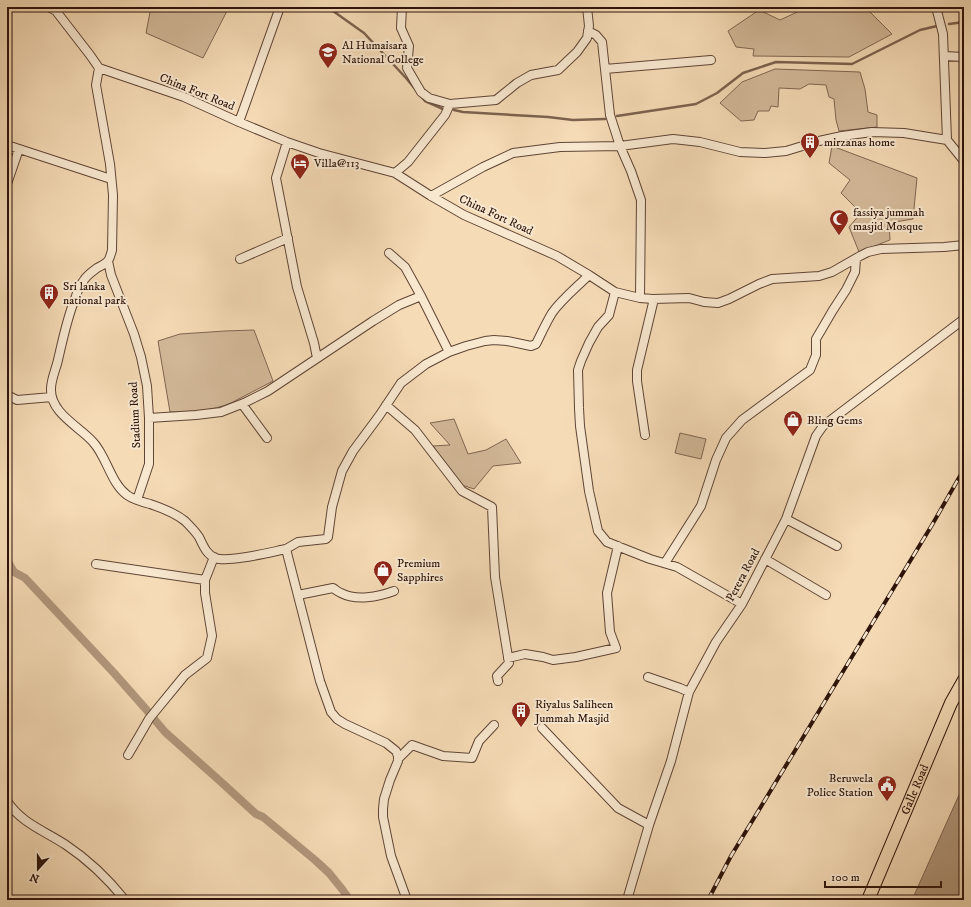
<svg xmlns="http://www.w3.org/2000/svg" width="971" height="907" font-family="'IM FELL DW Pica',serif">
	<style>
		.green { fill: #d3b999; stroke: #806652 }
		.water { fill: #b1977c; stroke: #7c624e }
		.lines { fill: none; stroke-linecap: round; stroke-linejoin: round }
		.stream { stroke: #7c624e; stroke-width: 2.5 }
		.canal { stroke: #b1977c; stroke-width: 8 }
		.minor-casing { stroke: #5f4535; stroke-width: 10 }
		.highway-casing { stroke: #2d130a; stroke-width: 14 }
		.minor { stroke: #f8e8d0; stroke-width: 8 }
		.highway { stroke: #f5dbb6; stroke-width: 12 }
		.rail-casing { stroke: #2d130a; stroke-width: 4 }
		.rail { stroke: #f8e8d0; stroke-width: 2.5; stroke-dasharray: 8; stroke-linecap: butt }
		.labels { text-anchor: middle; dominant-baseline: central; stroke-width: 4; stroke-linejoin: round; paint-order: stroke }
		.poi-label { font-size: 12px; fill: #2d130a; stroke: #f8e8d0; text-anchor: start }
		.street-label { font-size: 12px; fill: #2d130a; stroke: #f8e8d0 }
	</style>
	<rect width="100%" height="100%" fill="#f5dbb6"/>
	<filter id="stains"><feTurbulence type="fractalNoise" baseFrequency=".005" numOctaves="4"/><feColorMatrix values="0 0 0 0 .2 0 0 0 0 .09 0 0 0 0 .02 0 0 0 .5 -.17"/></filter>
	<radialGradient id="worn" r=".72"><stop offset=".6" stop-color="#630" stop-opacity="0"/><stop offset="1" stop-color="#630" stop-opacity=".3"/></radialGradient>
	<path class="green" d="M151 7H229L203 58 146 33Z
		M808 7H865L892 34 849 57 753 56 754 49 736 47 728 31 759 10 780 20Z
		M775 69 860 72 865 89 868 112 877 115V127L839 131 836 120 834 99 829 97 826 85 809 84 800 89 779 88 778 107 771 106 769 111H758L754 120 741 121 720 103 742 82Z
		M832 146 917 178 913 219 889 223 890 240 859 252 849 227 861 213 841 193 850 180 829 163Z
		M254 330 273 381C259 388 245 396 231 403 212 411 190 412 170 412L158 341 180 334 225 331Z
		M454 419 468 454 486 450 506 439 521 463 493 466 474 489 462 485 433 446 450 445 430 423Z
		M680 433 706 439 701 459 675 453Z"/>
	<path class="water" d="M964 784V900H912L963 786Z"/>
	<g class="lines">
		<path class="stream" d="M322 7 333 11 364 33 406 78 416 90
			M949 24 964 22
			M420 95 425 101 443 109
			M454 110 463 112 548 117 573 120 605 119
			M617 116 696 104 717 93 743 73 776 62 852 64 920 30 937 26"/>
		<path class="canal" d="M7 560 14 572 25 578 114 673 144 707 165 732 220 781 256 814 263 817 315 860 329 873 342 889 350 900"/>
		<defs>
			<path id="minor" d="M49 7 56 11 90 55 99 68 184 97 239 122 287 142 319 153 395 173 431 196 464 215 557 256 589 275 615 292 640 298 653 299 689 298 704 302 718 303 729 299 759 284 772 279 819 276 832 272 860 256 868 252 881 249 944 247 964 245
				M402 7 401 28 409 46 407 68 421 92 429 98 450 104
				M936 7 943 34 947 140 964 161
				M588 31 596 35 602 42 610 115 620 146 631 171 641 200 640 298
				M944 56 964 57
				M99 68 96 85 110 164 113 195 112 250C111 254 110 258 108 261 105 264 101 266 97 268 93 271 87 275 84 280 80 285 77 292 75 299 67 318 63 339 58 360 56 369 51 379 51 389 50 413 80 427 93 442 107 457 110 482 127 495 134 500 142 502 150 504 162 508 175 513 185 521 190 526 195 531 199 537 203 545 206 554 215 558 228 563 271 552 286 549L320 681 331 712 337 719 345 724 386 743 396 751 398 756V761L390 780 384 799 383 809V817L391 856 407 900
				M605 69 711 60
				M239 122 280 7
				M287 142 276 178 297 287 314 343 317 358
				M7 145 111 179
				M395 173 408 162 445 115 450 104 496 100 517 83 531 75 558 70 577 52 587 38 589 26 587 7
				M7 184 19 149
				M431 196 483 167 513 153 560 147 620 146 673 139 700 142 740 152 765 153 786 151 819 141 842 136 872 132 904 133 947 140
				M389 253 405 267 421 296 449 352
				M240 259 288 238
				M108 261 111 275 134 334 141 357 147 386 149 418V464L137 500
				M615 292 609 315 598 327 589 343 581 361 578 370 579 408 580 426 589 491 598 531 607 542 650 559 677 567 742 604
				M7 395 17 400 52 397
				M242 404 267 438
				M386 405 415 430 462 491 492 507 495 577 509 663 497 676 498 681
				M149 418 196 415 221 412 244 403 268 391 373 321 399 305 421 296
				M645 435 637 381V370L653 303V299
				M786 519 837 546
				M286 549 298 542 326 539 328 537 332 507 342 471 353 451 379 416 401 383 426 364 449 352 466 346 485 341 494 340 507 341 531 346 536 344C541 334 546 323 552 313 562 299 577 287 589 275
				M765 559 826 595
				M665 563 701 506 716 460 726 438 742 420 810 370 816 355V339L833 310 846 290 855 272 856 259
				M96 564 205 580
				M298 595 333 588C336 590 338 592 341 593 356 601 378 597 394 591
				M508 658 525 654 543 657 553 660 576 657 616 648 610 632 607 593 618 546
				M648 677 680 688 689 692
				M542 728 618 808 649 825
				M128 755 138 738 149 719 153 714 185 675 207 658 212 636 205 593V580L214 557
				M398 759 412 745 443 756 472 758 479 741 494 725
				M7 801C21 823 45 831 66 845 87 859 109 880 125 900
				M627 900 649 825 671 761 689 692 716 642 742 604 786 519 816 436 823 426 964 319"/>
			<g id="highway">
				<path id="s1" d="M868 900 951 703 964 680"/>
			</g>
		</defs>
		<use href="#minor" class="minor-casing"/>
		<use href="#highway" class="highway-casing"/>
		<use href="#minor" class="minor"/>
		<use href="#highway" class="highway"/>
		<defs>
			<path id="rail" d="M708 900 731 856 932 525 964 469"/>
		</defs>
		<use href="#rail" class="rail-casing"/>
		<use href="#rail" class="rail"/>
	</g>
	<defs>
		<symbol id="school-pin" viewBox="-11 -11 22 30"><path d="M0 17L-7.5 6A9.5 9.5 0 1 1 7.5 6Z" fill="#8f2418" stroke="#f8e8d0"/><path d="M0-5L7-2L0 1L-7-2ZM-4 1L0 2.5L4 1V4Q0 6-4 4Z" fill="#fff"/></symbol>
		<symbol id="building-pin" viewBox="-11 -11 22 30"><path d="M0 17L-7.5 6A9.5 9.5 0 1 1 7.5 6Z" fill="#8f2418" stroke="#f8e8d0"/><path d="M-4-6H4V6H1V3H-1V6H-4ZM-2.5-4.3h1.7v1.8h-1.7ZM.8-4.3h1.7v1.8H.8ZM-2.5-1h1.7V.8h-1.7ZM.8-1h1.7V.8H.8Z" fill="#fff"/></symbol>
		<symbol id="hotel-pin" viewBox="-11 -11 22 30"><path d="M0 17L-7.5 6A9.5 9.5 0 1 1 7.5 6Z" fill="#8f2418" stroke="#f8e8d0"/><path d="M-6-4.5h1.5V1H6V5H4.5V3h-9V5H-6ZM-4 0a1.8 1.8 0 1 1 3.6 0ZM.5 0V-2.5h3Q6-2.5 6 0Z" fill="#fff"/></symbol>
		<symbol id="mosque-pin" viewBox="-11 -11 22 30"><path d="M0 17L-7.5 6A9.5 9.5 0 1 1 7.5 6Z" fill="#8f2418" stroke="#f8e8d0"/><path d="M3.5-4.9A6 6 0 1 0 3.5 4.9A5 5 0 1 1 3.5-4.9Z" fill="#fff"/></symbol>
		<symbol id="shop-pin" viewBox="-11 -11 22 30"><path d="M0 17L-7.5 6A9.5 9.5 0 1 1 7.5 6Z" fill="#8f2418" stroke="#f8e8d0"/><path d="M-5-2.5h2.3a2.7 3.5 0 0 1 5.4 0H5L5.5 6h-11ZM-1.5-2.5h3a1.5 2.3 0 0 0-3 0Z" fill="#fff"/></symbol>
		<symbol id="civic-pin" viewBox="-11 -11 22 30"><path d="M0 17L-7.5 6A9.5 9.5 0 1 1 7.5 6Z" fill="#8f2418" stroke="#f8e8d0"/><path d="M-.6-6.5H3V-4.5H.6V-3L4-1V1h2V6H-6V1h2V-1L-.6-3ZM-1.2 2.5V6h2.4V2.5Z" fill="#fff"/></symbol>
	</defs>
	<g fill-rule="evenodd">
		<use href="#school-pin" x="317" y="41" width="22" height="30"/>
		<use href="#building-pin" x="799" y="131" width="22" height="30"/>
		<use href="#hotel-pin" x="289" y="152" width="22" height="30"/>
		<use href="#mosque-pin" x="828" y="208" width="22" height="30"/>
		<use href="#building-pin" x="38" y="282" width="22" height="30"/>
		<use href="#shop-pin" x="782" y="409" width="22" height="30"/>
		<use href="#shop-pin" x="372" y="559" width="22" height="30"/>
		<use href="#building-pin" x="510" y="700" width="22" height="30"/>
		<use href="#civic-pin" x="876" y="774" width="22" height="30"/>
	</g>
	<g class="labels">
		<g class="poi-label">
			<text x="342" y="45">Al Humaisara<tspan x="342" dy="14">National College</tspan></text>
			<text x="824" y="142">mirzanas home</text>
			<text x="314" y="163">Villa@113</text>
			<text x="853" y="212">fassiya jummah<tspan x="853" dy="14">masjid Mosque</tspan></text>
			<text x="63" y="286">Sri lanka<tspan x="63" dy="14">national park</tspan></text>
			<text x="807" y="420">Bling Gems</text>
			<text x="397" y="563">Premium<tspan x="397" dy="14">Sapphires</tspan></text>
			<text x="535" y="704">Riyalus Saliheen<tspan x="535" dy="14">Jummah Masjid</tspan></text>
			<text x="873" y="778" text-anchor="end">Beruwela<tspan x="873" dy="14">Police Station</tspan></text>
		</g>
		<g class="street-label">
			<text transform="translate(197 92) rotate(22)">China Fort Road</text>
			<text transform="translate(496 215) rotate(25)">China Fort Road</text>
			<text transform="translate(135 415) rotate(-93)">Stadium Road</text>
			<text transform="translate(743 575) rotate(-62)">Perera Road</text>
			<text stroke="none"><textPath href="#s1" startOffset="120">Galle Road</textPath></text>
		</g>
	</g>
	<rect width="971" height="907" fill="none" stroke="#f5dbb6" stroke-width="24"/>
	<rect x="8" y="8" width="955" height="891" fill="none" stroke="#2d130a" stroke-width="2"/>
	<rect x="12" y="12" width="947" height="883" fill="none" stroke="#2d130a"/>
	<g transform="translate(38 869) rotate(201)" stroke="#f8e8d0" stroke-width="3" paint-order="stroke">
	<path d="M0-3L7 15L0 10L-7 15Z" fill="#2d130a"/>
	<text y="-6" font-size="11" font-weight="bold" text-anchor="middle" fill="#2d130a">N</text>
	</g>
	<path d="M825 881v6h116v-6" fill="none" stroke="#2d130a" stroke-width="2"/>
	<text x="831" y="881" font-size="12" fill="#2d130a" stroke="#f8e8d0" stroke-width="3" paint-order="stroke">100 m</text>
	<rect width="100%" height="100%" filter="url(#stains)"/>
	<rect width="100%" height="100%" fill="url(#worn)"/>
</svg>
